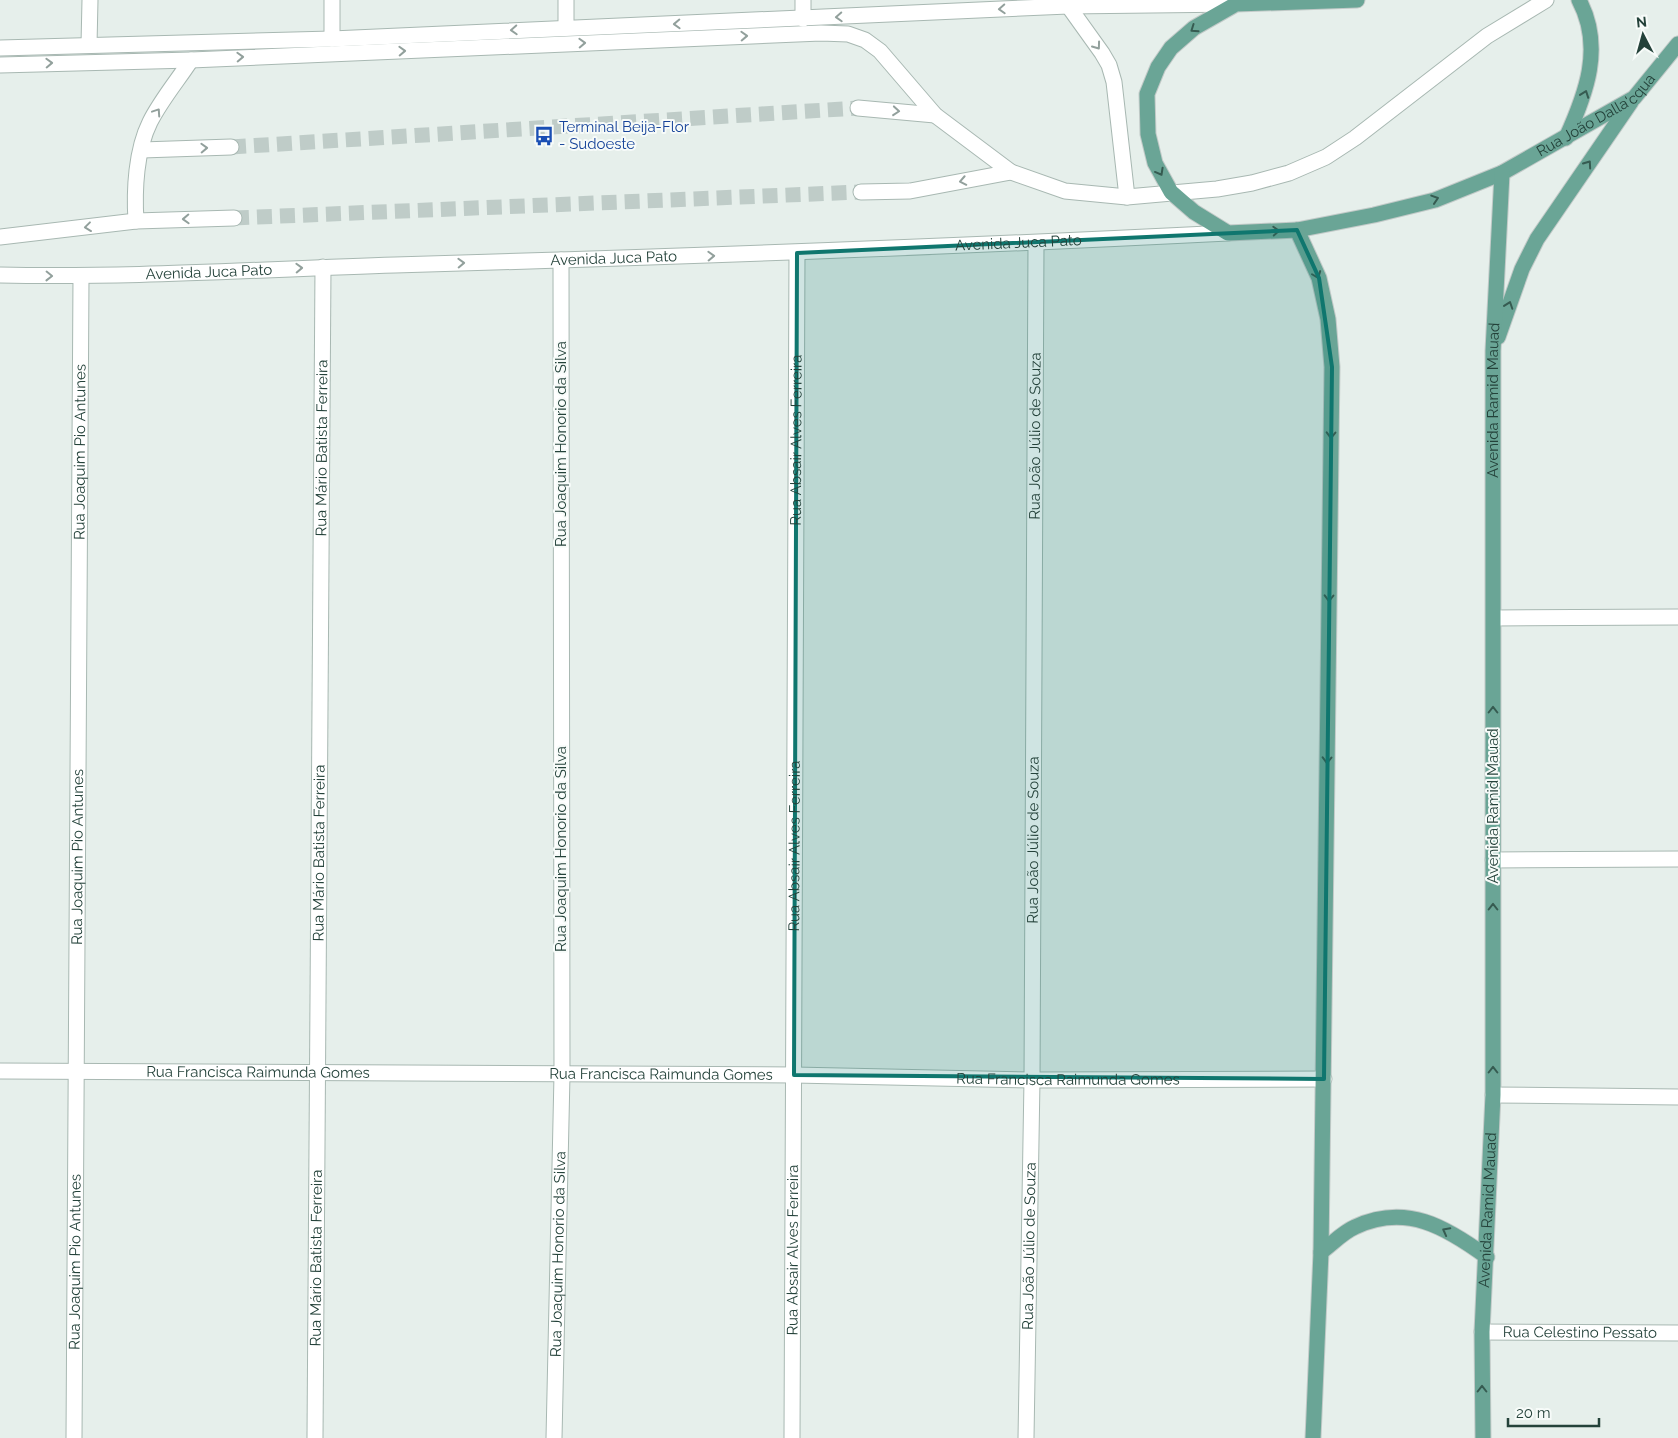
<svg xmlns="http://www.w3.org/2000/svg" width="1678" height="1438" font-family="Raleway,sans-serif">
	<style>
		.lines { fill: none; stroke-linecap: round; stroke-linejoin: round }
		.minor-tunnel { stroke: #bfccc8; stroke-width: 15; stroke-dasharray: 15 8; stroke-linecap: butt }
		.minor-casing { stroke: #a8b8b2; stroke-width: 17 }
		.major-casing { stroke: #c2cac8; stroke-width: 17 }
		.minor { stroke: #fff; stroke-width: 15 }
		.major { stroke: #6aa596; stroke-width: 15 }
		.oneway { stroke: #92a09c }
		.oneway2 { stroke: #365b51 }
		.marked { fill: #0f766e; fill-opacity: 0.2; stroke: #0f766e; stroke-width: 4; stroke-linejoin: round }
		.labels { text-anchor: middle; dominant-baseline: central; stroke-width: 4; stroke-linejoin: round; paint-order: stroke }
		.street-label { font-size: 15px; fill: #24423a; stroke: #f7fbf9 }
		.transit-label { font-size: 15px; fill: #164399; stroke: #f7fbf9; text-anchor: start }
	</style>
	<rect width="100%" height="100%" fill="#e6efeb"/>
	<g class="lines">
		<path class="minor-tunnel" d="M231 147 858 108
			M234 218 861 192"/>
		<defs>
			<g id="minor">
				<path d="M566 0V28"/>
				<path d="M1064 0 1102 53 1109 65 1114 82 1127 197"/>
				<path d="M803 19V0"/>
				<path d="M332 39V0"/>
				<path d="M89 45 90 0"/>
				<path d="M0 48 332 39 1068 6 1236 4"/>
				<path d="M191 60C178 80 161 100 150 122 136 150 134 190 136 221L234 218"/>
				<path d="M0 65 191 60 821 33 848 34 865 40 880 51 935 115 1011 172 1065 191 1127 197 1217 189 1252 183 1289 173 1326 157 1355 138 1487 36 1546 0"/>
				<path d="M858 108 935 115"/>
				<path d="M142 150 231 147"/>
				<path d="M861 192 910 191 1011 172"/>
				<path d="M0 237 136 221"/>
				<path id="s1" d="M0 275C132 278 263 269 395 265 673 257 950 247 1228 233"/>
				<path d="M1494 618 1678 617"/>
				<path d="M1493 860 1678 859"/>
				<path id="s2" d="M0 1071 794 1075 1032 1080 1324 1079"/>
				<path d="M1493 1095 1678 1097"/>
				<path id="s3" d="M1482 1332 1678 1333"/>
				<path id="s4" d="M74 1438 81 277"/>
				<path id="s5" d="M315 1438 323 267"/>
				<path id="s6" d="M554 1438 562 1075 561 260"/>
				<path id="s7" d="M792 1438 797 253"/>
				<path id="s8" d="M1026 1438 1032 1080 1036 243"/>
			</g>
			<g id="major">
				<path id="s9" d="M1357 0 1236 4 1194 28 1171 48 1158 67 1147 94 1148 134 1155 163 1171 192 1194 212 1228 233 1297 230 1374 215 1435 200 1502 173 1634 98 1678 44"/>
				<path d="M1566 138C1586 94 1604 47 1579 0"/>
				<path d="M1297 230 1319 278 1328 319 1332 367 1321 1252 1313 1438"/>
				<path d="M1498 337 1522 269 1537 239 1631 102"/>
				<path d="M1321 1252C1332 1244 1343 1232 1355 1227 1406 1203 1446 1227 1487 1257"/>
				<path id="s10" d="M1483 1438 1482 1332 1493 1095V351L1502 173"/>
			</g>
		</defs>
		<use href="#minor" class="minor-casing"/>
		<use href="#major" class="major-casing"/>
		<use href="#minor" class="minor"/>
		<use href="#major" class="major"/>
	</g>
	<defs><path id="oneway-chevron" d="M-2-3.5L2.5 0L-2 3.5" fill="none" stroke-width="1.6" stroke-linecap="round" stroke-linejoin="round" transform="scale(1.25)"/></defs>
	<g class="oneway">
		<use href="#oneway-chevron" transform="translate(1002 9) rotate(177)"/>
		<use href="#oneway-chevron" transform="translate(839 17) rotate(177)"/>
		<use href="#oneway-chevron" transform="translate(677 24) rotate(178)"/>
		<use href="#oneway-chevron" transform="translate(514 30) rotate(177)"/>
		<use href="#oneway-chevron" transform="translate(744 36) rotate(-2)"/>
		<use href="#oneway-chevron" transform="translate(582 43) rotate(-2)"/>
		<use href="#oneway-chevron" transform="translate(1097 46) rotate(54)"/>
		<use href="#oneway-chevron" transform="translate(402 51) rotate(-2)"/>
		<use href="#oneway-chevron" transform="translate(240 57) rotate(-2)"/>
		<use href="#oneway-chevron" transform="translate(49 63) rotate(-2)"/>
		<use href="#oneway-chevron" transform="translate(896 111) rotate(5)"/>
		<use href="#oneway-chevron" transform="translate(157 112) rotate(-56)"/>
		<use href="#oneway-chevron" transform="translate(204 148) rotate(-2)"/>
		<use href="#oneway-chevron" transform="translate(963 181) rotate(169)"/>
		<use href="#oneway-chevron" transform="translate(186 219) rotate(178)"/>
		<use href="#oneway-chevron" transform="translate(88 227) rotate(173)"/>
		<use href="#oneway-chevron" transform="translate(711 256) rotate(-2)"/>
		<use href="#oneway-chevron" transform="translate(461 263) rotate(-2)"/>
		<use href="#oneway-chevron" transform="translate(299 268) rotate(-2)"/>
		<use href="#oneway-chevron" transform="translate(49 276) rotate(1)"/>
	</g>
	<g class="oneway2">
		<use href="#oneway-chevron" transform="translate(1194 29) rotate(145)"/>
		<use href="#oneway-chevron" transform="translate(1585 94) rotate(-70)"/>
		<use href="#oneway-chevron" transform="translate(1588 164) rotate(-55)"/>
		<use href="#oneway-chevron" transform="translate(1160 172) rotate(61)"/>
		<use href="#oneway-chevron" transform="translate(1435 199) rotate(-18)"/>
		<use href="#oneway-chevron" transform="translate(1276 231) rotate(-3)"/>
		<use href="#oneway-chevron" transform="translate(1317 275) rotate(69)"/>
		<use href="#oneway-chevron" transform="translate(1509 305) rotate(-71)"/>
		<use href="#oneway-chevron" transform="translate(1331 435) rotate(91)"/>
		<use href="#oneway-chevron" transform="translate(1329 598) rotate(91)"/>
		<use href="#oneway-chevron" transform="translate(1493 710) rotate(-90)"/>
		<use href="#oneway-chevron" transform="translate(1327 760) rotate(91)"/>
		<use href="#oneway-chevron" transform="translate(1493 907) rotate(-90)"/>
		<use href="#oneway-chevron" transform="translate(1493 1070) rotate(-90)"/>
		<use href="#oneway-chevron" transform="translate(1446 1231) rotate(-152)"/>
		<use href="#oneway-chevron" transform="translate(1482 1389) rotate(-90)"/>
	</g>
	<path class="marked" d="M1297 230 1319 278 1332 367 1324 1079 794 1075 797 253Z"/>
	<defs>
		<symbol id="bus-bare" viewBox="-9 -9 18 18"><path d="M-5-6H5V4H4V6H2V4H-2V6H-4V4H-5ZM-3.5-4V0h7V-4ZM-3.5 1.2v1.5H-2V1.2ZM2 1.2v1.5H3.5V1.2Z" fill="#1a4fb4" stroke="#f7fbf9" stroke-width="2.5" paint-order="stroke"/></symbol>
	</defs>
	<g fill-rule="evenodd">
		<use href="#bus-bare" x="530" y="122" width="28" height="28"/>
	</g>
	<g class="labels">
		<g class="street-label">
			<text stroke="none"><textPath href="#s9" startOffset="819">Rua João Dalla'cqua</textPath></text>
			<text stroke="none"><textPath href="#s1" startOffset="1019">Avenida Juca Pato</textPath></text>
			<text stroke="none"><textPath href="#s1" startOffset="614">Avenida Juca Pato</textPath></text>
			<text stroke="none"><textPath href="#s1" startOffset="209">Avenida Juca Pato</textPath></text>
			<text stroke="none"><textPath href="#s10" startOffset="1038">Avenida Ramid Mauad</textPath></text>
			<text stroke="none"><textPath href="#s8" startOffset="1002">Rua João Júlio de Souza</textPath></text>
			<text stroke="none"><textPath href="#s7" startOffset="998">Rua Absair Alves Ferreira</textPath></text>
			<text transform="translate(561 444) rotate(-90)">Rua Joaquim Honorio da Silva</text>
			<text stroke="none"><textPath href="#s5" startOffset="990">Rua Mário Batista Ferreira</textPath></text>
			<text stroke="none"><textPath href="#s4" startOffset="986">Rua Joaquim Pio Antunes</textPath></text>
			<text transform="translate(1493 806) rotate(-90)">Avenida Ramid Mauad</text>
			<text stroke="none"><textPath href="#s8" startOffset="598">Rua João Júlio de Souza</textPath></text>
			<text stroke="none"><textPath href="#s7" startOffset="592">Rua Absair Alves Ferreira</textPath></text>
			<text transform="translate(561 849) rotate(-90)">Rua Joaquim Honorio da Silva</text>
			<text stroke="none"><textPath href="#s5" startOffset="585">Rua Mário Batista Ferreira</textPath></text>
			<text stroke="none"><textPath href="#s4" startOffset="581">Rua Joaquim Pio Antunes</textPath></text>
			<text stroke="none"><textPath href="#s2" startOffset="258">Rua Francisca Raimunda Gomes</textPath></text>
			<text stroke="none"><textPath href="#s2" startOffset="661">Rua Francisca Raimunda Gomes</textPath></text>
			<text stroke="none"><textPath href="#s2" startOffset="1068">Rua Francisca Raimunda Gomes</textPath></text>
			<text stroke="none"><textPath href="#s10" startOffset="228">Avenida Ramid Mauad</textPath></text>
			<text stroke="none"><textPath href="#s8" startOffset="192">Rua João Júlio de Souza</textPath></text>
			<text stroke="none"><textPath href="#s7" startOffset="188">Rua Absair Alves Ferreira</textPath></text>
			<text stroke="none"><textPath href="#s6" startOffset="184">Rua Joaquim Honorio da Silva</textPath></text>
			<text stroke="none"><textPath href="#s5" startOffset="180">Rua Mário Batista Ferreira</textPath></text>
			<text stroke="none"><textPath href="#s4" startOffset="176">Rua Joaquim Pio Antunes</textPath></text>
			<text stroke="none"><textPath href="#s3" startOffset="98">Rua Celestino Pessato</textPath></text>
		</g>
		<g class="transit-label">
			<text x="559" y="127">Terminal Beija-Flor<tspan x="559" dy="17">- Sudoeste</tspan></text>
		</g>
	</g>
	<g transform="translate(1643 35) rotate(354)" stroke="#f7fbf9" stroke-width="4" paint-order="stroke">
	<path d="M0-4L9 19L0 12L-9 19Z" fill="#24423a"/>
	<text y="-8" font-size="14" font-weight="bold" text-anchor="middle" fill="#24423a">N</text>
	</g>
	<path d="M1508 1418v8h91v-8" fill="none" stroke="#24423a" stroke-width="2.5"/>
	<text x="1516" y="1418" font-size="15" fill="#24423a" stroke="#f7fbf9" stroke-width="4" paint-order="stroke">20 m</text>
</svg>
